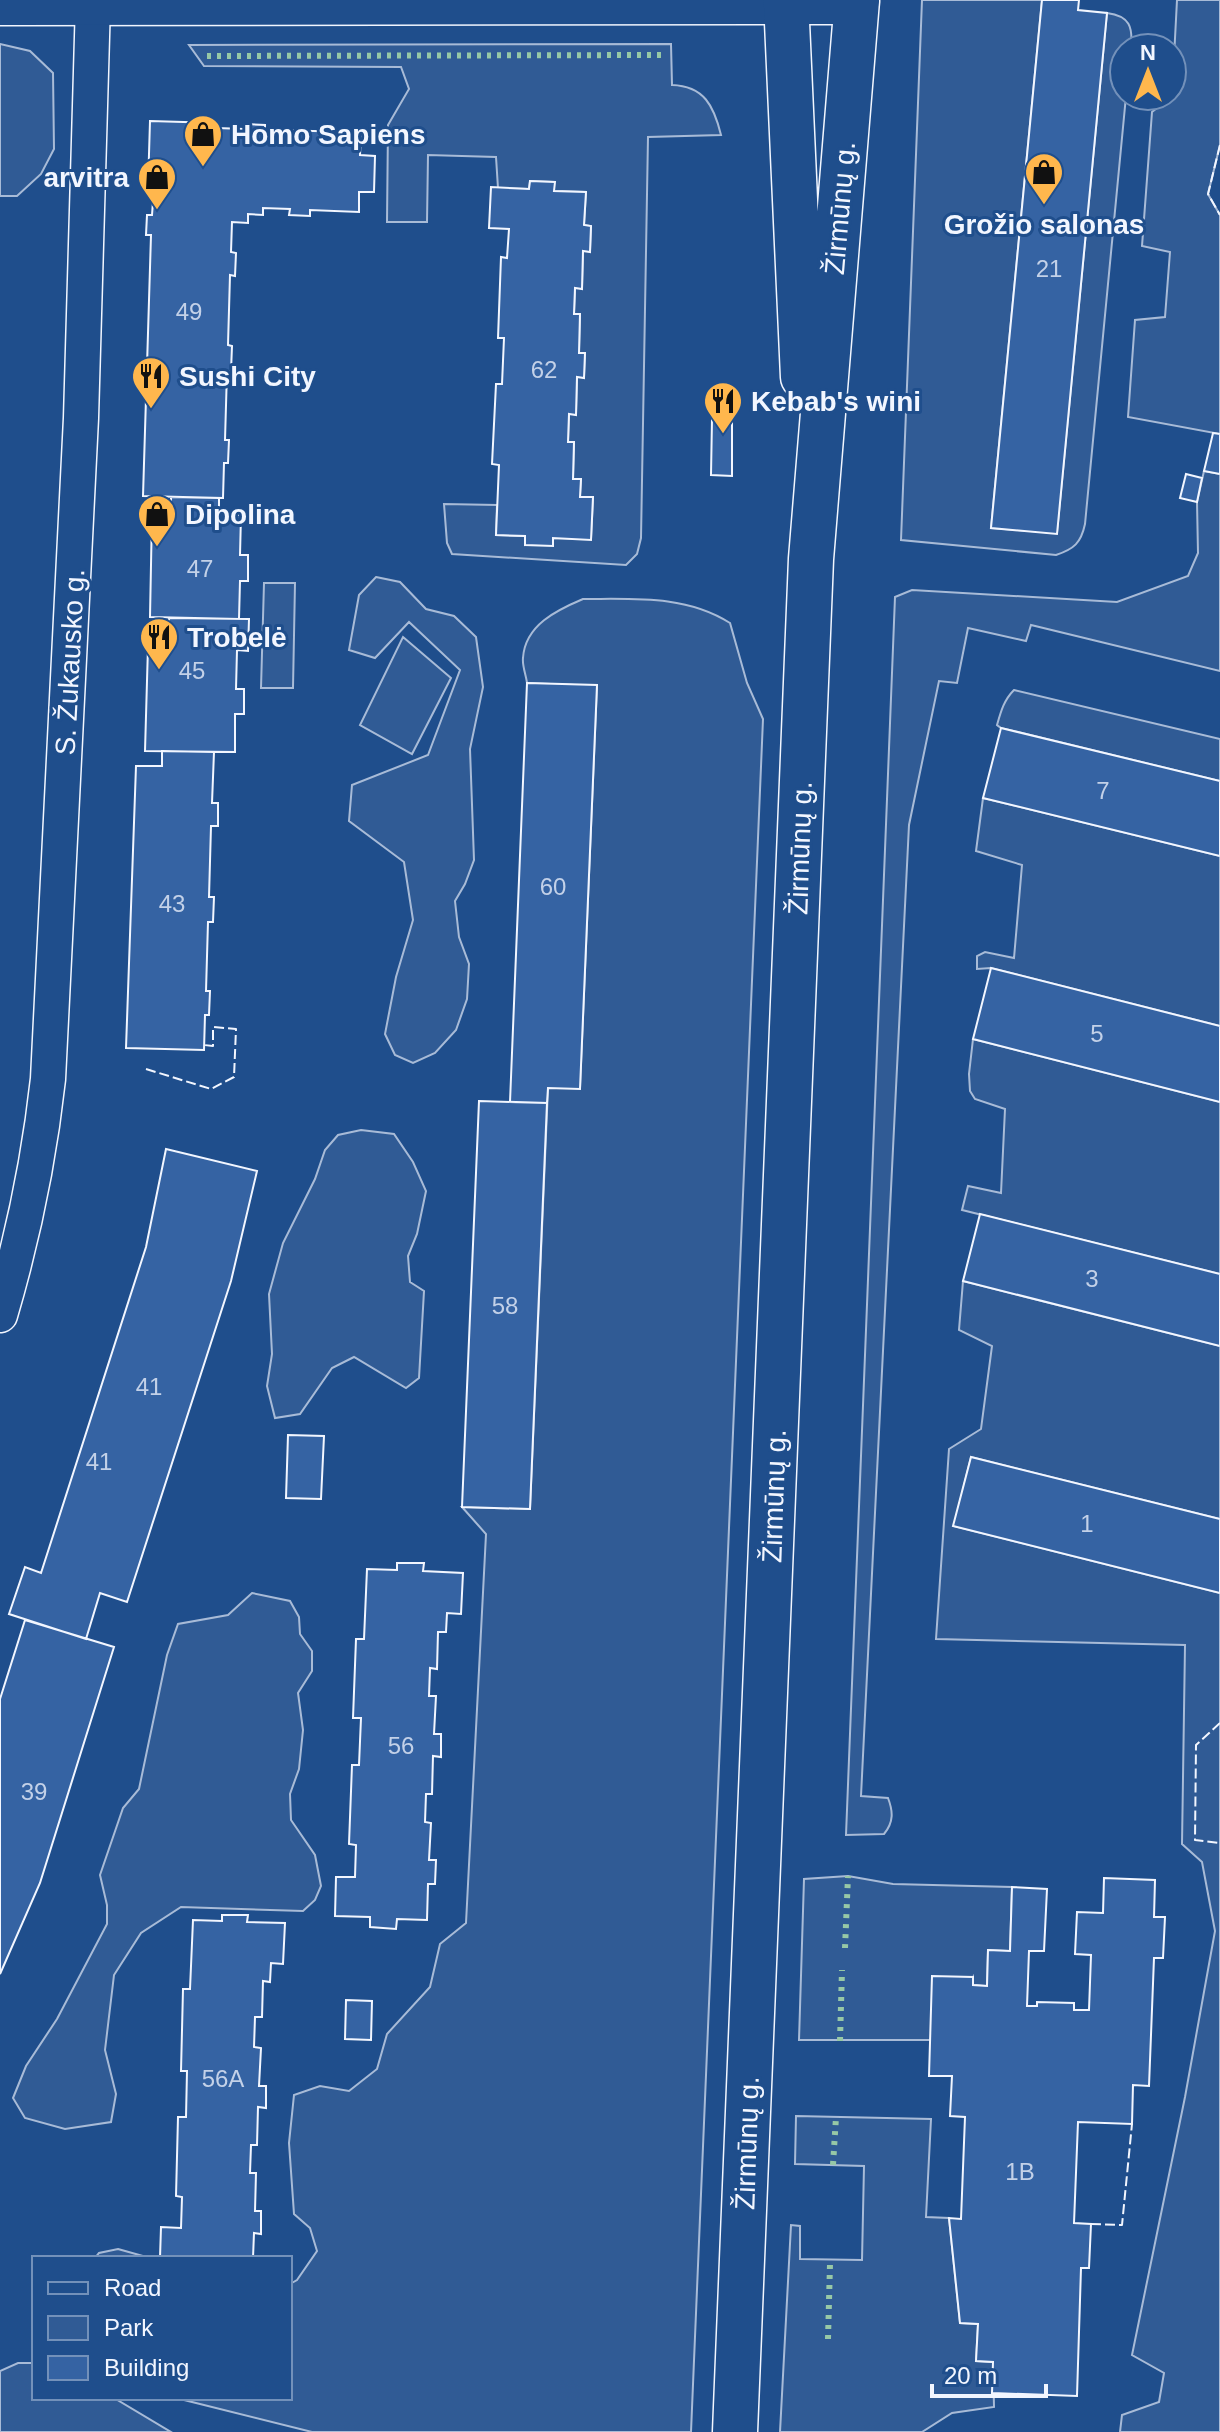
<svg xmlns="http://www.w3.org/2000/svg" width="1220" height="2432" font-family="Arial,sans-serif">
	<style>
		.green { fill: #305b95; stroke: #a8bbd7; stroke-width: 2 }
		.building { fill: #3563a3; stroke: #f2f6ff; stroke-width: 2 }
		.lines { fill: none; stroke-linecap: round; stroke-linejoin: round }
		.street-casing { stroke: #f2f6ff; stroke-width: 37 }
		.secondary-casing { stroke: #f2f6ff; stroke-width: 47 }
		.primary-casing { stroke: #f2f6ff; stroke-width: 47 }
		.street { stroke: #1f4e8c; stroke-width: 34 }
		.secondary { stroke: #1f4e8c; stroke-width: 44 }
		.primary { stroke: #1f4e8c; stroke-width: 44 }
		.hedge { stroke: #97c8a6; stroke-width: 6; stroke-dasharray: 4 6; stroke-linecap: butt }
		.fence { stroke: #f2f6ff; stroke-width: 2; stroke-dasharray: 10 4; stroke-linecap: butt }
		.labels { text-anchor: middle; dominant-baseline: central; stroke-width: 6; stroke-linejoin: round; paint-order: stroke }
		.number-label { font-size: 24px; fill: #c3d1e8 }
		.poi-label { font-size: 28px; font-weight: bold; fill: #f2f6ff; stroke: #1f4e8c; text-anchor: start }
		.street-label { font-size: 28px; fill: #f2f6ff; stroke: #1f4e8c }
	</style>
	<rect width="100%" height="100%" fill="#1f4e8c"/>
	<path class="green" d="M922 0H1042L991 528 1057 533 1107 13C1130 16 1133 27 1131 48H1124V96H1126L1085 524C1081 543 1074 549 1056 555L901 540Z
		M1177 0H1220V145L1208 194 1220 215V434L1128 417 1135 320 1165 317 1170 252 1142 246 1152 112 1172 96Z
		M0 44 30 51 53 73 54 149 41 174 17 196H0Z
		M671 44 672 85C704 86 714 106 721 135L648 137 641 538 637 554 626 565 452 554 447 543 444 504 497 505 496 535 525 536V545L553 538 591 539 593 498 580 497 581 480 573 479 574 443 568 442 569 414H576L577 377H584L585 353H579L580 315 574 314 575 288H582L583 251H590L591 226 584 225 586 192 554 191V182L530 181 529 189 498 188 496 157 428 155 427 222H387L388 125 409 89 401 67 204 66 189 45Z
		M1204 471 1220 474V671L1031 625 1026 641 968 628 957 683 939 681 909 825 861 1796 888 1798C893 1811 894 1822 884 1834L846 1835 895 597 912 590 1117 602 1188 576 1198 553 1197 502Z
		M376 577 400 582 426 609 454 616 476 637 483 687 470 749 474 860 465 884 455 901 459 937 469 964 467 999 456 1030 435 1053 413 1063 395 1055 385 1034 396 977 413 920 404 862 349 821 352 785 428 755 460 670 409 622 375 658 349 650 359 595Z
		M264 583H295L293 688H261Z
		M583 599C635 599 686 595 730 623L747 683 763 719 691 2432H312L176 2398H290V2284L297 2280 317 2251 310 2228 294 2214 289 2143 294 2095 320 2086 349 2091 377 2069 387 2034 430 1987 440 1944 466 1923 486 1534 462 1507 530 1509 548 1088H580L597 686 527 683C526 675 522 665 523 658 525 625 557 610 583 599Z
		M403 637 451 678 412 754 360 725Z
		M1014 690 1220 739V781L1001 728 997 725C1001 711 1004 700 1014 690Z
		M983 798 1220 856V1026L991 968 977 969V956L985 952 1014 958 1022 865 976 851Z
		M973 1039 1220 1102V1274L962 1210 968 1186 1001 1193 1005 1109 975 1099 970 1091 969 1074Z
		M361 1130 394 1134 413 1162 426 1191 417 1234 408 1256 410 1282 424 1291 419 1378 406 1388 354 1357 332 1368 300 1414 275 1418 267 1386 272 1354 269 1294 283 1243 315 1179 325 1150 338 1135Z
		M963 1281 1220 1346V1519L971 1457 954 1526 1220 1593V2432H1120L1122 2415 1159 2402 1164 2373 1132 2355 1185 2097 1215 1931 1202 1862 1182 1844 1185 1645 936 1639 949 1449 981 1429 992 1346 959 1330Z
		M252 1593 290 1601 299 1617 300 1634 312 1651V1671L298 1693 303 1730 299 1769 290 1794 291 1820 315 1855 321 1886 315 1900 303 1911 181 1907 141 1933 114 1975 105 2050 116 2094 111 2122 65 2129 25 2118 13 2098 26 2066 57 2019 107 1924V1905L100 1875 123 1808 139 1789 167 1655 178 1624 228 1615Z
		M848 1876 893 1884 1012 1887 1010 1951 988 1950 987 1986 973 1985V1977L930 2040H799L804 1879Z
		M796 2116 931 2119 926 2217 949 2218 960 2323 978 2324 976 2361 993 2362 994 2407 952 2413 922 2432H780L791 2225 800 2226V2259L862 2260 864 2166 795 2164Z
		M118 2249 143 2256V2258H95L99 2253Z
		M18 2363H34V2398H114L171 2432H0V2371Z"/>
	<path class="building" d="M1042 0H1079L1078 10 1107 13 1057 534 991 528Z
		M150 121 217 123V128L244 129V124L265 125V130L361 132 360 155 375 156 374 192H359V212L310 210V216L289 215 290 209 263 208V215L248 214V223L232 222 231 252 236 253 235 276 230 275 228 345 232 346 231 371H227L225 440H229L228 463H224L223 498 143 496 151 235H146L147 215H152L154 187H148Z
		M530 181 555 182 554 191 586 192 584 225 591 226 590 252 583 251 582 289 575 288 574 314H580L579 353H585L584 378 577 377 576 415 569 414 568 442H574L573 479H581L580 497H593L591 540 553 538V546L525 545V536L496 535 499 465 492 464 496 384H502L504 338H498L501 257 507 258 509 229 489 228 491 187 529 189Z
		M712 419H732V476L711 475Z
		M1213 433 1220 434V474L1204 471Z
		M1186 474 1202 478 1197 502 1180 498Z
		M171 497 219 498V514L241 515 240 555H248V581H240L239 619 150 617 152 513H171Z
		M169 618 249 619 248 651 237 650 236 689H244V714H235V752L145 751 148 646H168Z
		M527 683 597 685 580 1089 548 1088 547 1103 510 1102Z
		M1001 728 1220 781V856L983 798Z
		M162 751 214 752 212 803H218V826H211L209 897H214L213 922H208L206 991H210L209 1015H205L204 1050 126 1048 136 766H162Z
		M991 968 1220 1026V1102L973 1039Z
		M479 1101 547 1103 530 1509 462 1507Z
		M166 1149 257 1171 231 1281 127 1602 100 1593 86 1639 9 1614 25 1567 41 1573 146 1247Z
		M980 1214 1220 1274V1346L963 1281Z
		M288 1435 324 1436 321 1499 286 1498Z
		M971 1457 1220 1519V1593L953 1526Z
		M397 1563H424L423 1571 463 1573 461 1614 447 1613 446 1632H438L437 1669 430 1668 429 1696H436L434 1734H441V1757L433 1756 432 1794H426L425 1822 431 1823 429 1860H436L435 1884H428L427 1920 397 1919 396 1929 370 1927V1917L335 1916 336 1877H355L356 1845 349 1844 352 1765H359L361 1718H353L356 1639H364L367 1569 397 1570Z
		M25 1620 114 1647 40 1883 0 1974V1699Z
		M1104 1878 1155 1880 1154 1917H1165L1163 1958H1154L1149 2086 1133 2085 1132 2124 1078 2122 1074 2223 1091 2224 1089 2268H1081L1077 2396 992 2393 993 2362 976 2361 978 2324 960 2323 949 2218 961 2219 965 2117 950 2116 952 2076H929L932 1976 973 1977V1985L987 1986 988 1950 1010 1951 1012 1887 1047 1889 1044 1951H1029L1027 2006H1037V2002L1074 2003V2010H1089L1091 1955 1075 1954 1077 1912 1103 1913Z
		M222 1915H248L247 1922 285 1923 283 1964 271 1963 270 1982 263 1981 262 2017H255L254 2047 261 2048 259 2086H266V2108L258 2107 257 2145H251L250 2173H256L255 2211H261V2234L254 2233 253 2258H160L161 2227 181 2228 182 2197 176 2196 178 2117H186L187 2071H181L183 1989H190L193 1920 222 1921Z
		M346 2000 372 2001 371 2040 345 2039Z"/>
	<g class="lines">
		<defs>
			<path id="street" d="M0 1315C23 1237 39 1161 48 1079L81 418 93 2"/>
			<path id="secondary" d="M0 3 785 2"/>
			<path id="primary" d="M786 0 803 377
				M785 2H857
				M735 2432 811 559 857 0"/>
		</defs>
		<use href="#street" class="street-casing"/>
		<use href="#secondary" class="secondary-casing"/>
		<use href="#primary" class="primary-casing"/>
		<use href="#street" class="street"/>
		<use href="#secondary" class="secondary"/>
		<use href="#primary" class="primary"/>
		<path class="hedge" d="M207 56 663 55
			M845 1948 848 1876
			M840 2041 842 1970
			M833 2165 836 2117
			M828 2339 830 2264"/>
		<path class="fence" d="M1220 145 1208 194 1220 215
			M146 1069 211 1089 234 1077 236 1029 213 1027V1046L204 1045
			M1220 1723 1196 1745 1195 1840 1220 1843
			M1091 2224 1122 2225 1132 2124"/>
	</g>
	<defs>
		<symbol id="shop-pin" viewBox="-11 -11 22 30"><path d="M0 17L-7.5 6A9.5 9.5 0 1 1 7.5 6Z" fill="#ffb74d" stroke="#1f4e8c"/><path d="M-5-2.5h2.3a2.7 3.5 0 0 1 5.4 0H5L5.5 6h-11ZM-1.5-2.5h3a1.5 2.3 0 0 0-3 0Z" fill="#111"/></symbol>
		<symbol id="restaurant-pin" viewBox="-11 -11 22 30"><path d="M0 17L-7.5 6A9.5 9.5 0 1 1 7.5 6Z" fill="#ffb74d" stroke="#1f4e8c"/><path d="M-5-6h1v4h1v-4h1v4h1v-4h1v5L-1.5 .5V6h-2V.5L-5-1ZM5-6V6H3V1.5H1.5Q1.5-4 5-6Z" fill="#111"/></symbol>
	</defs>
	<g fill-rule="evenodd">
		<use href="#shop-pin" x="181" y="112" width="44" height="60"/>
		<use href="#shop-pin" x="1022" y="150" width="44" height="60"/>
		<use href="#shop-pin" x="135" y="155" width="44" height="60"/>
		<use href="#restaurant-pin" x="129" y="354" width="44" height="60"/>
		<use href="#restaurant-pin" x="701" y="379" width="44" height="60"/>
		<use href="#shop-pin" x="135" y="492" width="44" height="60"/>
		<use href="#restaurant-pin" x="137" y="615" width="44" height="60"/>
	</g>
	<g class="labels">
		<g class="number-label">
			<text x="1049" y="268">21</text>
			<text x="189" y="311">49</text>
			<text x="544" y="369">62</text>
			<text x="200" y="568">47</text>
			<text x="192" y="670">45</text>
			<text x="1103" y="790">7</text>
			<text x="553" y="886">60</text>
			<text x="172" y="903">43</text>
			<text x="1097" y="1033">5</text>
			<text x="1092" y="1278">3</text>
			<text x="505" y="1305">58</text>
			<text x="149" y="1386">41</text>
			<text x="99" y="1461">41</text>
			<text x="1087" y="1523">1</text>
			<text x="401" y="1745">56</text>
			<text x="34" y="1791">39</text>
			<text x="223" y="2078">56A</text>
			<text x="1020" y="2171">1B</text>
		</g>
		<g class="poi-label">
			<text x="231" y="134">Homo Sapiens</text>
			<text x="129" y="177" text-anchor="end">arvitra</text>
			<text x="1044" y="224" text-anchor="middle">Grožio salonas</text>
			<text x="179" y="376">Sushi City</text>
			<text x="751" y="401">Kebab's wini</text>
			<text x="185" y="514">Dipolina</text>
			<text x="187" y="637">Trobelė</text>
		</g>
		<g class="street-label">
			<text transform="translate(840 208) rotate(-85)">Žirmūnų g.</text>
			<text transform="translate(70 662) rotate(-87)">S. Žukausko g.</text>
			<text transform="translate(800 848) rotate(-88)">Žirmūnų g.</text>
			<text transform="translate(774 1496) rotate(-88)">Žirmūnų g.</text>
			<text transform="translate(747 2143) rotate(-88)">Žirmūnų g.</text>
		</g>
	</g>
	<rect x="32" y="2256" width="260" height="144" fill="#1f4e8c" stroke="#7391ba" stroke-width="2"/>
	<rect x="48" y="2282" width="40" height="12" fill="#1f4e8c" stroke="#7391ba" stroke-width="2"/>
	<text x="104" y="2296" font-size="24" fill="#f2f6ff">Road</text>
	<rect x="48" y="2316" width="40" height="24" fill="#305b95" stroke="#7391ba" stroke-width="2"/>
	<text x="104" y="2336" font-size="24" fill="#f2f6ff">Park</text>
	<rect x="48" y="2356" width="40" height="24" fill="#3563a3" stroke="#7391ba" stroke-width="2"/>
	<text x="104" y="2376" font-size="24" fill="#f2f6ff">Building</text>
	<g transform="translate(1148 72)"><circle r="38" fill="#1f4e8c" stroke="#7391ba" stroke-width="2"/>
	<path d="M0-6L14 30L0 20L-14 30Z" fill="#ffb74d"/>
	<text y="-12" font-size="22" font-weight="bold" text-anchor="middle" fill="#f2f6ff">N</text>
	</g>
	<path d="M932 2384v12h114v-12" fill="none" stroke="#f2f6ff" stroke-width="4"/>
	<text x="944" y="2384" font-size="24" fill="#f2f6ff" stroke="#1f4e8c" stroke-width="6" paint-order="stroke">20 m</text>
</svg>
